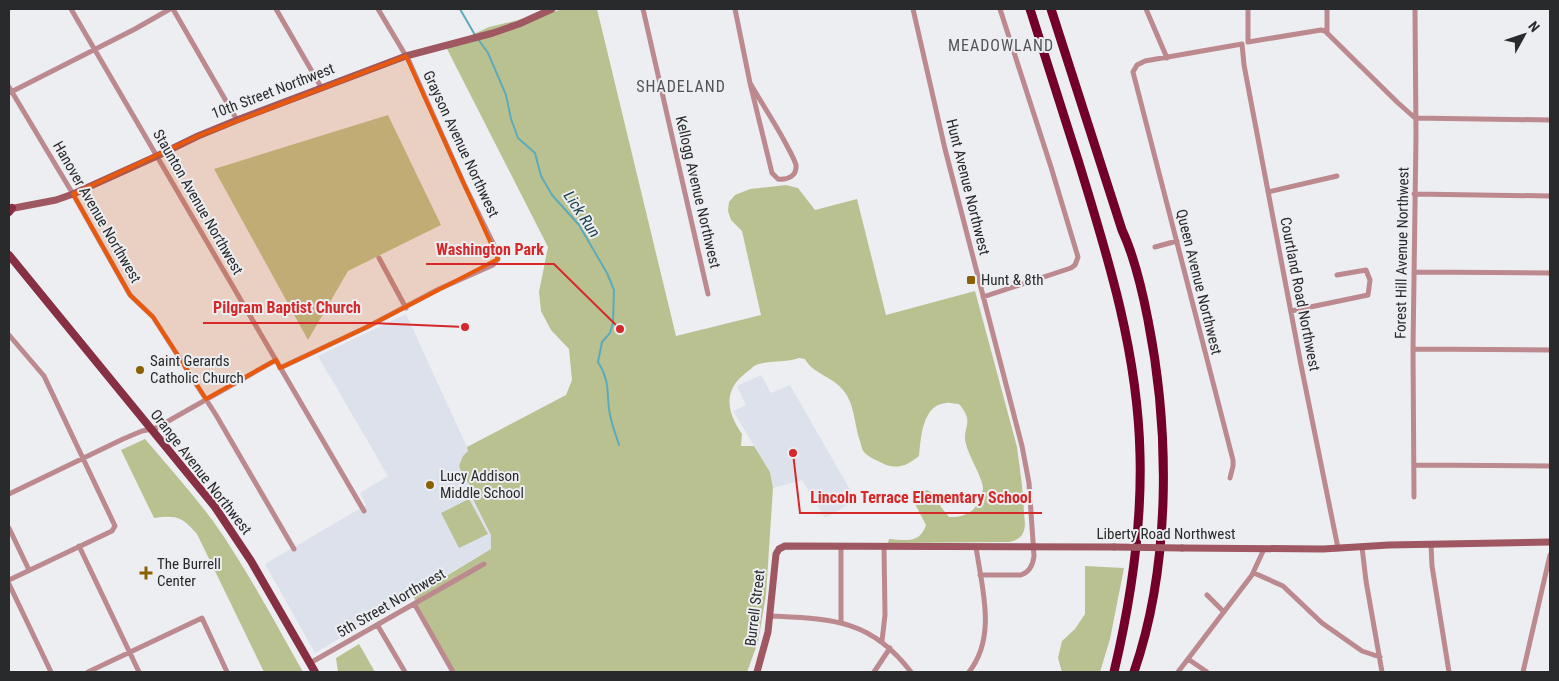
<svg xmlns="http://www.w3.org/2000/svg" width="1559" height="681" font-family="'Roboto Condensed',sans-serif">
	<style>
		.built { fill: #dde1ec }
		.green { fill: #bac190 }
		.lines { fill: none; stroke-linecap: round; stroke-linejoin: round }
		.stream { stroke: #5cabba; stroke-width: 2 }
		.street { stroke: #bc898f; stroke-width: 5 }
		.secondary { stroke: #9f5762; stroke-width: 7 }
		.primary { stroke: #883043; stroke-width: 8 }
		.highway { stroke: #720029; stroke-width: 9 }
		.secondary-bridge { stroke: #9f5762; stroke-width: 7 }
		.marked { fill: #e8590c; fill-opacity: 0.2; stroke: #e8590c; stroke-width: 4; stroke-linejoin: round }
		.poi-dot { fill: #8a6000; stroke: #eceef2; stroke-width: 2 }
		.labels { text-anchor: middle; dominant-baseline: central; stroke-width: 4; stroke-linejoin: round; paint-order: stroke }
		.street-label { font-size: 15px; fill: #292a2b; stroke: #eceef2 }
		.poi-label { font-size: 15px; fill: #292a2b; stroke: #eceef2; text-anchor: start }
		.neighbourhood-label { font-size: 16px; letter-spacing: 1px; fill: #525356; stroke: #eceef2 }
		.water-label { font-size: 16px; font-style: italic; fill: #1d434a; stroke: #eceef2 }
		.leader { fill: none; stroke: #d62828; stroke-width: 2 }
		.callout-dot { fill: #d62828; stroke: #eceef2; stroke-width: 2 }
		.callout-label { font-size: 16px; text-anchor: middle; font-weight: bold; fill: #d62828; stroke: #eceef2; stroke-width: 4; stroke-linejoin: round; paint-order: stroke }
	</style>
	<rect width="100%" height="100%" fill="#eceef2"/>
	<path class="built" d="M406 314 467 447 511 537 315 653 265 564 366 505 360 493 388 476 318 356Z
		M761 375 771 393 790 385 856 500 825 518 802 480 773 488 770 472 733 411 746 405 737 386Z"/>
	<path class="green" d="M564 9H597L676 336 761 315 742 231 731 220 728 211 729 202 735 195 750 189 786 185 798 188 815 210 857 199 886 315 975 291 1017 447 1022 485 1025 525C1024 536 1019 540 1009 542L888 543 889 539C905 540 920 544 926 525L914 502 919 493 927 490 935 494 941 507 949 517C965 518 977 511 981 495 982 493 983 490 983 488 982 476 969 457 966 444 961 427 976 424 959 404 955 404 950 402 946 403 922 405 921 438 919 456 908 465 898 470 884 464 878 461 868 457 864 452 862 450 861 444 860 441 854 424 855 404 843 390 832 376 813 374 805 359L799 358C786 363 768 360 756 365 753 366 750 370 747 372 722 390 727 412 742 434L741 446H754L770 472 773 488 766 595 758 642 747 672H454L413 596 491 549V535L472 497 470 485 463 476 459 466 463 456 468 451 467 447 566 395 572 380 569 349 551 330 541 311 539 292 548 247 446 47 489 27Z
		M388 115 441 225 348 271 308 340 214 169Z
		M145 439C168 466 192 493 213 521 247 569 274 621 303 672H264L197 534C182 517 177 515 154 518L121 450Z
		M469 499 488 534 459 548 441 513Z
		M1085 566 1124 568 1110 639 1100 672H1062L1058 658 1062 641 1075 629 1085 614Z
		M359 644 375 672H338L336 658Z"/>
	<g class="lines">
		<path class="stream" d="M460 9 475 35
			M478 39 488 53 506 95 511 119 518 138 535 153 541 176 552 195 579 225 607 273 614 290 613 323 610 333 602 342 598 362C611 382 606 394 610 415 612 425 616 435 619 445"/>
		<path class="street" d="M71 9 364 511
			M173 9 237 120
			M276 9 321 87
			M643 9 708 294
			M735 9 750 83
			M913 9 945 149 1022 446 1029 483 1034 556C1033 565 1030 572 1021 575H980
			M1146 9 1167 58
			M1248 9V42L1321 30 1325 31 1397 102 1415 118 1550 120
			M1327 9V32
			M750 83C762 104 775 123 786 144 789 150 794 158 796 165 797 176 788 180 778 179L772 173Z
			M9 87 73 194 130 295 153 317 216 415 294 549
			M9 93 135 29 170 9
			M1268 192 1337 176
			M1414 194 1550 196
			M1155 247 1177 241
			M379 258 406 308
			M1414 272 1550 273
			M983 297 1071 268 1075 265 1078 257 1051 167 1000 9
			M1291 311 1368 295 1370 280 1366 270 1337 275
			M9 335 44 376 115 526 112 531 9 580
			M1413 349 1550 350
			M280 368 367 327 439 289 493 265 498 259 495 247 464 184 409 61 378 9
			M1414 465 1550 466
			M1230 478 1233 466V460L1133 72 1137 65 1145 61 1242 44 1244 65 1301 365 1338 548
			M9 494 123 439 142 431 156 428 276 360
			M1414 497 1413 349 1416 136 1415 9
			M9 528 29 570
			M1431 544 1432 566 1449 672
			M79 546 139 672
			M1362 547 1366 581 1382 672
			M1254 573 1283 586 1322 623 1362 651 1380 657
			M9 584 51 672
			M1207 595 1224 612
			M415 605 453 672
			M771 616C832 619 871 619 911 672
			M841 622V547
			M378 626 405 672
			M882 641 885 615 884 547
			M1188 659 1207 672
			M310 663 484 564
			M88 672 202 618 227 672
			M874 672 890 648
			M969 672C997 636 982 589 976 547
			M1178 672 1252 575 1264 549
			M1523 672 1550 555"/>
		<path class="secondary" d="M9 209 56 200 73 194 157 156 198 136 237 120 406 56 493 33 519 24 552 9
			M1182 548 1323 549 1389 545 1550 542
			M757 672 768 632 776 554 779 549 785 546 1114 547"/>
		<path class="primary" d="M9 212 12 208
			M9 255 215 507 251 561 315 672"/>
		<path class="highway" d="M1030 9C1046 59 1062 110 1078 160 1108 257 1138 353 1140 455 1142 529 1131 600 1114 672
			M1051 9 1122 230C1135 258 1142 289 1148 320 1170 431 1171 565 1134 672"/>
		<path class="secondary-bridge" d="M1114 547 1182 548"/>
	</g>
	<path class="marked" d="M406 56 498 259 367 327 280 368 276 360 206 399 153 317 130 295 73 194 198 136Z"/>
	<g class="poi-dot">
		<rect x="966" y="275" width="10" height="10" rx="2.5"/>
		<circle cx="140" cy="370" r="5"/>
		<circle cx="430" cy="485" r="5"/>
		<path d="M143.5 565.5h5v5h5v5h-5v5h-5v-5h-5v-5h5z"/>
	</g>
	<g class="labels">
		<g class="street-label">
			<text transform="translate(273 91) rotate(-21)">10th Street Northwest</text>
			<text transform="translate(461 144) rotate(65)">Grayson Avenue Northwest</text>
			<text transform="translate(968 187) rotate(76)">Hunt Avenue Northwest</text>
			<text transform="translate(698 192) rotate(77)">Kellogg Avenue Northwest</text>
			<text transform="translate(198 202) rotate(60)">Staunton Avenue Northwest</text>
			<text transform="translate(97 212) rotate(60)">Hanover Avenue Northwest</text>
			<text transform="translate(1402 253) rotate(-89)">Forest Hill Avenue Northwest</text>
			<text transform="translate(1199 282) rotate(76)">Queen Avenue Northwest</text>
			<text transform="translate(1300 294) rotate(79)">Courtland Road Northwest</text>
			<text transform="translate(201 472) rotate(52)">Orange Avenue Northwest</text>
			<text x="1166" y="534">Liberty Road Northwest</text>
			<text transform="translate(391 603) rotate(-30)">5th Street Northwest</text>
			<text transform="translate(755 608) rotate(-83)">Burrell Street</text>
		</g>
		<g class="poi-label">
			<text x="981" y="280">Hunt &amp; 8th</text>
			<text x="150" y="361">Saint Gerards<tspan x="150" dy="17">Catholic Church</tspan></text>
			<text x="440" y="476">Lucy Addison<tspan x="440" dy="17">Middle School</tspan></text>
			<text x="157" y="564">The Burrell<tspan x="157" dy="17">Center</tspan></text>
		</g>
		<g class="neighbourhood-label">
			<text x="1001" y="45">MEADOWLAND</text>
			<text x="681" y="86">SHADELAND</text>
		</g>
		<g class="water-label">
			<text transform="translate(582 214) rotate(56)">Lick Run</text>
		</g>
	</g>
	<path class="leader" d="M620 329L554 264H426M465 327L371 323H203M793 453L800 513H1042"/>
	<g class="callout-dot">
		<circle cx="620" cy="329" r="5"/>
		<circle cx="465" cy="327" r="5"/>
		<circle cx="793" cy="453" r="5"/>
	</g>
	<g class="callout-label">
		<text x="490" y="255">Washington Park</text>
		<text x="287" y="313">Pilgram Baptist Church</text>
		<text x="921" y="503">Lincoln Terrace Elementary School</text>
	</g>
	<rect width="1559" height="681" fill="none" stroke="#292a2b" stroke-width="20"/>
	<g transform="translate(1524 35) rotate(50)" stroke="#eceef2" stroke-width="4" paint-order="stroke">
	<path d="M0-4L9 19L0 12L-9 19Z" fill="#292a2b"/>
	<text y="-8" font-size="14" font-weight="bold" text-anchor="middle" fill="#292a2b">N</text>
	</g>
</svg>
